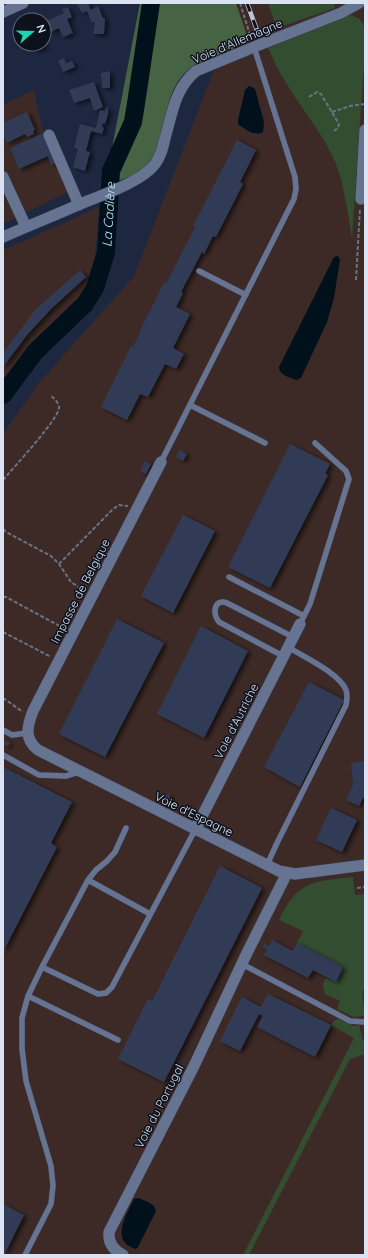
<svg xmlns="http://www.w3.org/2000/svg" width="368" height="1258" font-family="Quicksand,sans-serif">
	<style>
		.industrial { fill: #3d2a26 }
		.green { fill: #334d30 }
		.forest { fill: #466443 }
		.water { fill: #00111b }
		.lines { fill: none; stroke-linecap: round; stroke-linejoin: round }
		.river { stroke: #00111b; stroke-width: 18 }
		.building { fill: #303b56; filter: url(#shadow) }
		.lane-casing { stroke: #3a4257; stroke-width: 6 }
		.street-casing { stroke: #3a4257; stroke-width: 12 }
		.path { stroke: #697388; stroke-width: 2; stroke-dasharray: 4 2; stroke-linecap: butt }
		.lane { stroke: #667491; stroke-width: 5.5 }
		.street { stroke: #667491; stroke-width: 11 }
		.rail-casing { stroke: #bcc5d6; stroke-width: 4.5 }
		.rail { stroke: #0c111c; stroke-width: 3; stroke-dasharray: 9; stroke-linecap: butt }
		.labels { text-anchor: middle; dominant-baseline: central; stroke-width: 3; stroke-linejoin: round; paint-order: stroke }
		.street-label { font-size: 12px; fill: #dbe3f3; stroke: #0c111c }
		.water-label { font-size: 13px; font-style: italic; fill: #b9e7fc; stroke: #0c111c }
	</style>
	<defs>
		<filter id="shadow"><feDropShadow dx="3.5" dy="2" stdDeviation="2" flood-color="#0009"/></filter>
	</defs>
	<rect width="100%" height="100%" fill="#1d2740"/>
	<path class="industrial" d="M240 3H365V1255H3V434L38 384 134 276Z
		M34 90 42 128 70 191 3 224V105Z
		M99 207 93 284 3 389V250Z"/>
	<path class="green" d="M268 3H334L335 8 277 28Z
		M349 15C368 18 365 33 365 49L352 239C348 214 345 188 336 164 324 135 304 112 288 86 280 74 274 61 268 48Z
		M353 877 355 895 365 894V990L362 991 365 1016 354 1017 337 1009 340 1001 325 994 323 985 325 978 336 982 343 967 297 943 303 931 279 920C297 881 314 881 353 877Z
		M338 1019 354 1026 359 1025 363 1041H365V1054L350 1059 249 1255H243L354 1038 331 1025 335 1020Z"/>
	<path class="forest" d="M140 3H236L249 42 198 63C153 88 175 146 140 171 133 176 123 179 115 182L106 179Z"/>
	<path class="water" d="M249 86 252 87 255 89 264 122 263 132C256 137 244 129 238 124V120L245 90Z
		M337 256 339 257 340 260 334 298 327 322 301 378 296 380C289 377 279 375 279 367L334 257Z
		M138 1198C145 1201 155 1203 156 1211L138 1247 136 1249C109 1242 127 1214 134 1199Z"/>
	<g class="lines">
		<path class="river" id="s1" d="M3 395 35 352 85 304 95 288 106 252 111 171 133 122 137 97 151 3"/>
	</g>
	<path class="building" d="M79 3H88L91 10 98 6 103 18H105L104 34H93L95 22 92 23 87 11 82 13 77 4Z
		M68 7 72 17 67 19 73 33 63 37 59 28 51 32 46 21 64 13 62 9Z
		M32 44H45L46 46 36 51Z
		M64 58 66 63 72 61 75 67 63 72 58 61Z
		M110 71V88H102L101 73Z
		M94 82 103 107 94 111 90 98 74 103 69 90Z
		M106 107 108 108V115L105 124 103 123 102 127 104 128 102 134 91 131 86 151 90 152 85 171 73 167 78 149 74 148 80 124 96 128 100 110 105 111Z
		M27 112 35 130 33 131 34 134 27 137 25 134 7 143 3 135V123Z
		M44 133 57 162 51 165 48 156 19 169 10 148Z
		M237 140 256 150 240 182 243 184 216 237 213 236 204 254 202 252 181 292 183 293 176 307 190 314 173 348 184 354 176 369 165 364 148 397 140 394 127 420 101 407 131 346 133 347 141 331 140 330 164 283 166 284 195 227 193 226Z
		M80 270 86 277 51 309 27 335 3 367V353L36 309Z
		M290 444 330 464 325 474 328 475 270 588 228 567Z
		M180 450 187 454 183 461 176 457Z
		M145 461 151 464 146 474 140 471Z
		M183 515 215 531 173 613 141 596Z
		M117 619 164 643 105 757 59 734Z
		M201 626 248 651 204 738 157 714Z
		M309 682 344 700 300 787 264 767Z
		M5 741 10 743 8 746 3 744Z
		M365 761V798H363L359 806 346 800 353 785 351 763Z
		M3 767 72 802 51 843 57 847 3 952Z
		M169 794 171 800 165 802 163 796Z
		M331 808 357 820 342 852 316 840Z
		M220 866 262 888 164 1082 118 1059 148 999 152 1001Z
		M272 940 293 951 297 943 343 967 336 982 313 970 308 978 264 955 267 949 263 947 265 943 269 946Z
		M268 994 331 1025 315 1057 257 1027 263 1016 259 1014 240 1051 220 1041 242 997 261 1007Z
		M3 1204 24 1215 4 1255H3Z"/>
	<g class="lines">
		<defs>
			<path id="lane" d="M199 271 246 295
				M190 405 265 443
				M161 462 294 199 296 189 295 177 254 47
				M229 577 304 616
				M300 624 310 604 349 479 346 471 315 443
				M283 656 219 622C212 614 214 598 227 603L293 637
				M3 730 12 735 27 733
				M3 755 39 775 66 776 79 772
				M267 865 277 843 346 705C347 700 348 695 346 690 339 673 304 657 288 647
				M88 880 96 870 107 861 115 852 126 828
				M242 964 350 1021 365 1022
				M42 967 88 880 150 914
				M28 996 118 1040
				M25 1255 51 1204 53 1186 51 1166 26 1081 22 1049V1018L28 996 42 967 98 994 106 993 112 987 195 830"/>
			<path id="street" d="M3 12 23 3
				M49 135 79 205
				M3 177 26 227
				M361 199 365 130
				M3 237C28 226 53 216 78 205 99 196 142 182 155 164 161 156 163 147 165 138 172 114 175 88 196 71L254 47 341 13 359 3
				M161 462 33 711C27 726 24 739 38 750L279 871 295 874 365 865
				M195 830 300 624
				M123 1255C113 1250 108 1243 109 1232L194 1066 245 957 287 873"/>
		</defs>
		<use href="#lane" class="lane-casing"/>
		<use href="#street" class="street-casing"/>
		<path class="path" d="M240 3 251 38
			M309 97 317 92 321 94 339 124 338 128 332 132
			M332 112 350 106 365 104
			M356 280 360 208
			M3 480C13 468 60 418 59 407 58 402 54 398 50 395
			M3 529 6 532 51 556 59 564 71 582 85 591
			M59 564 113 509 119 505 128 506
			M3 597H6L65 629
			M3 632 51 657
			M3 698 23 712
			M357 888 365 887"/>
		<use href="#lane" class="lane"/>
		<use href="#street" class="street"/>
		<defs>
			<path id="rail" d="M247 3 258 33"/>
		</defs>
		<use href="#rail" class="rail-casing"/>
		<use href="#rail" class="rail"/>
	</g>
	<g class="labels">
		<g class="street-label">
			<text transform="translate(237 41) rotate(-23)">Voie d'Allemagne</text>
			<text transform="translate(80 591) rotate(-63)">Impasse de Belgique</text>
			<text transform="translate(236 721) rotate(-63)">Voie d'Autriche</text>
			<text transform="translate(194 814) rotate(26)">Voie d'Espagne</text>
			<text transform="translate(159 1106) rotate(-63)">Voie du Portugal</text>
		</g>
		<g class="water-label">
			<text stroke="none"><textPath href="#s1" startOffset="217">La Cadière</textPath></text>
		</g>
	</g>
	<rect width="368" height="1258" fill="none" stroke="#dbe3f3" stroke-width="8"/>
	<g transform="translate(32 32) rotate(70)"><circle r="19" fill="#0c111c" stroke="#5f6572"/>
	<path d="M0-3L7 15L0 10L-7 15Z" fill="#1cd5b1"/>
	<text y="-6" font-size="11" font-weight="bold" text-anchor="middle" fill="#dbe3f3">N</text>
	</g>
</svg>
